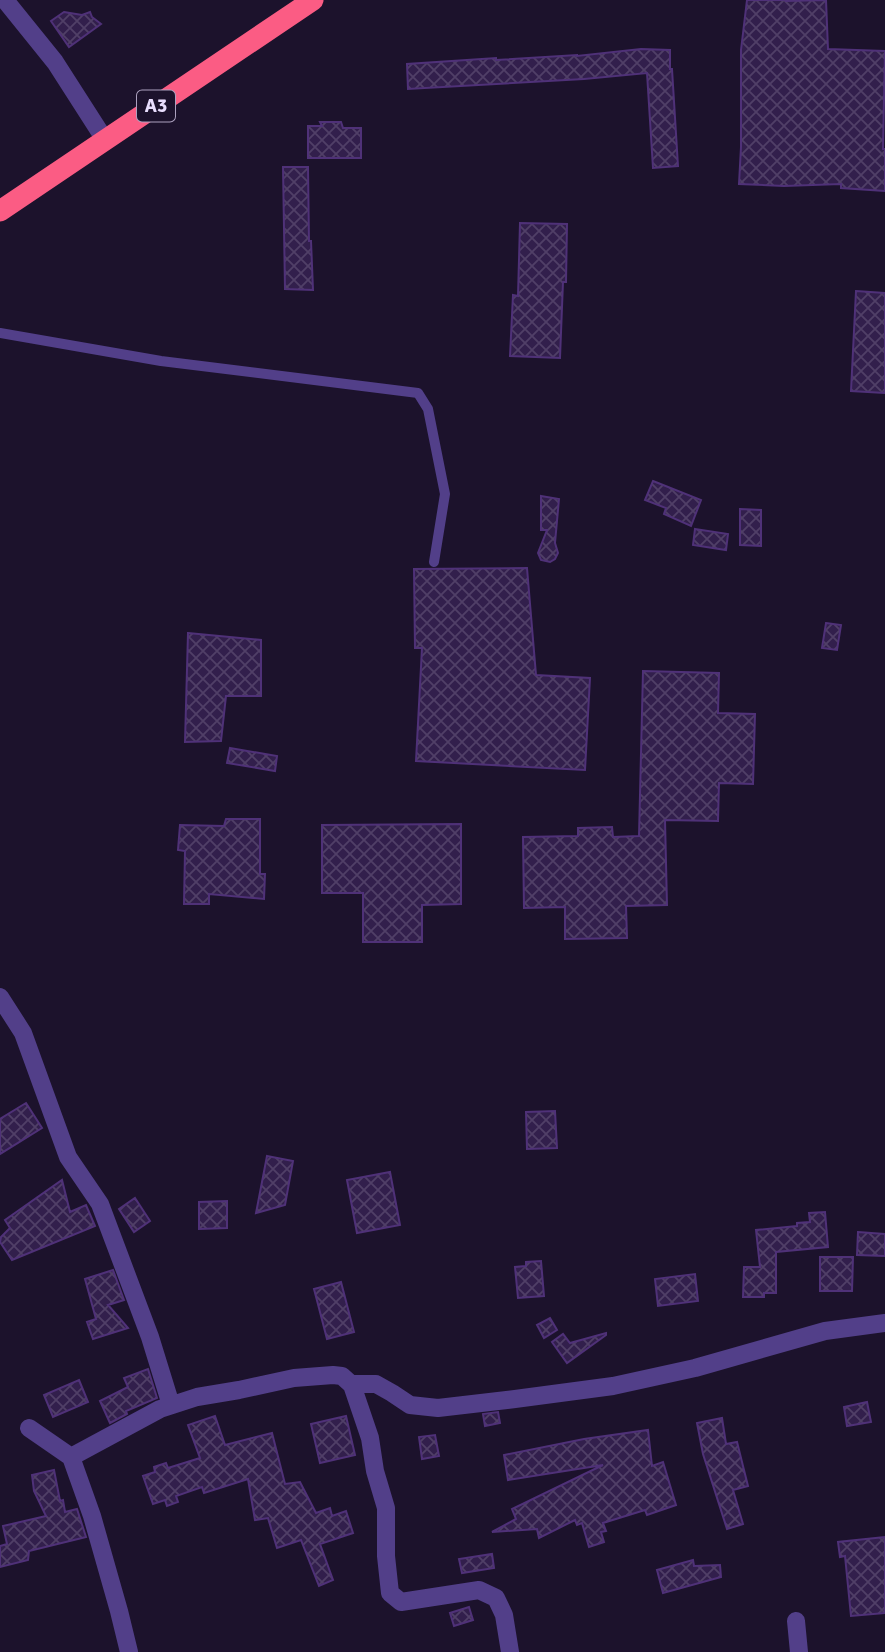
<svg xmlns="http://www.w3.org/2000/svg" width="885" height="1652" font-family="Signika,sans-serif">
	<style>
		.building { fill: url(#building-cross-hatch); stroke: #4f3178; stroke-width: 2 }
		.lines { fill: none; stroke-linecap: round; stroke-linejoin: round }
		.lane { stroke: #523f89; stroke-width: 10 }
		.street { stroke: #523f89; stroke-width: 18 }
		.highway { stroke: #fb5c84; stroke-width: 21 }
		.labels { text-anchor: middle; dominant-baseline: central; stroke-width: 7; stroke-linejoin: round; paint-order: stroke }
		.shield { fill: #1c122c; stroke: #aca1bf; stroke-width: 2 }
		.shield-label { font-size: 19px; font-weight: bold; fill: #e9defe }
	</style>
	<defs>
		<pattern id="building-cross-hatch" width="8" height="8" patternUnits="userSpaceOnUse" patternTransform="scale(1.75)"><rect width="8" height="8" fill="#321f4c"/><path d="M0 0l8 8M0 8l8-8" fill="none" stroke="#503f67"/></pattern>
	</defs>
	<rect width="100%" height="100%" fill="#1c122c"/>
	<path class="building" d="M747 0H786V1L826 0 828 49 885 51 883 149H885V191L841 188V184L784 186 739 184 741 147V50Z
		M64 12 82 15 90 12 92 17 101 24 69 47 51 21Z
		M641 49 670 50V69H672L678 166 653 168 647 73 584 79 408 89 407 64 496 58V60L577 55V56Z
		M320 122H341L343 128H361V158H308V126H322Z
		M283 167H308L309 241H311L313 290 285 289Z
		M520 223 567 224 566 282H563L560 358 510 356 513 295 518 296Z
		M856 291 885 293V393L851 391Z
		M653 481 701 500 691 526 664 514 666 508 645 500Z
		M541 496 559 499 555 543 558 553 555 559 550 562 541 560 538 553 547 530H541Z
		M740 509 761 510V546L740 545Z
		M695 529 728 534 726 550 693 545Z
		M527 568 536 675 590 678 585 770 416 761 422 648H415L414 569Z
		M826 623 841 625 837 650 822 648Z
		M188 633 261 640V696H226L221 741 185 742Z
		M643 671 719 673 718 713 755 714 753 784 719 783 718 821 665 820 667 905 626 906 627 938 565 939V907L524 908 523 837 578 836V828L612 827 613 837 639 836Z
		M230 748 277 756 275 771 227 763Z
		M226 819H260V874H265L264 899 209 894V904H184L185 851 178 850 180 825 224 826Z
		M461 824V904L422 905V942H363V893H322V825Z
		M26 1103 42 1128 0 1154V1119Z
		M555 1111 557 1148 527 1149 526 1112Z
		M267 1156 293 1161 285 1205 256 1213Z
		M390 1172 400 1225 357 1233 347 1180Z
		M62 1180 70 1212 86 1205 95 1226 12 1260 0 1242 1 1237 10 1228 5 1220Z
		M135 1198 150 1221 134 1232 119 1209Z
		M227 1201V1228L199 1229V1202Z
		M825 1212 828 1247 776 1252V1293H764V1297H743L744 1267H760L756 1230 797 1226V1223L810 1222 809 1213Z
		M858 1232 885 1234V1256L857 1255Z
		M820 1257H853L852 1291H820Z
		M541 1261 544 1296 518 1298 515 1267 526 1266V1262Z
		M113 1270 124 1300 108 1305 128 1328 93 1339 87 1322 96 1319 85 1279Z
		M695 1274 698 1301 658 1306 655 1279Z
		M341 1282 354 1332 327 1339 314 1289Z
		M550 1318 557 1330 544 1338 537 1325Z
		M606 1333V1335L567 1363 552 1342 563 1334 570 1343Z
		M148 1369 157 1398 126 1411 127 1414 110 1423 100 1401 128 1387 124 1378Z
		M79 1380 88 1402 53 1417 44 1395Z
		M867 1402 871 1422 847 1426 844 1407Z
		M498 1412 500 1423 485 1426 483 1414Z
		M215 1416 225 1445 272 1433 285 1484 300 1482 316 1513 330 1508 332 1516 346 1511 353 1533 320 1544 333 1580 319 1586 301 1540 277 1548 268 1518 255 1520 248 1479 204 1493 202 1487 176 1496 178 1502 167 1506 165 1500 153 1504 143 1476 155 1472 154 1467 166 1463 168 1468 200 1458 188 1425Z
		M346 1416 355 1455 320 1463 311 1424Z
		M722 1418 726 1444 737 1442 748 1486 733 1490 743 1524 727 1529 703 1454 697 1423Z
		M648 1430 652 1466 663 1462 676 1505 647 1515 645 1510 603 1523 606 1531 601 1532 604 1542 589 1547 582 1523 577 1525 575 1520 539 1538 537 1529 492 1532 516 1519 512 1509 603 1465 508 1480 504 1455 584 1439Z
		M435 1435 439 1456 422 1459 419 1437Z
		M54 1470 60 1501 63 1500 65 1512 77 1509 86 1537 29 1551 28 1560 0 1567V1546L7 1544 3 1526 46 1516 34 1491 32 1475Z
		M885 1537V1613L851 1616 845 1556 840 1557 838 1542Z
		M492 1554 494 1568 462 1573 459 1559Z
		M693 1560 694 1566 720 1565 721 1577 663 1593 657 1570Z
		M469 1607 473 1620 454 1626 450 1613Z"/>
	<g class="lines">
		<path class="lane" d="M0 333 161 361 418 393 428 409 445 494 434 562"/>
		<path class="street" d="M5 0 55 62 105 140
			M0 997 23 1033 68 1157 100 1204 150 1337 171 1405
			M351 1384H376L392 1393 410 1405 438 1408 515 1399 613 1386 695 1368 825 1331 885 1323
			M29 1428 71 1457 92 1516 119 1611 129 1652
			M71 1457 160 1409 197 1397 239 1390 294 1378 333 1375 342 1376 352 1385 370 1438 375 1471 386 1508V1556L390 1593 401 1602 479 1590 496 1598 504 1615 510 1652
			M796 1621 799 1652"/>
		<path class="highway" d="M0 211 313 0"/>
	</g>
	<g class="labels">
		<rect class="shield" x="137" y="90.5" width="38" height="31" rx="5"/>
		<g class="shield-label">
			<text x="156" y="106">A3</text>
		</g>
	</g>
</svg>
